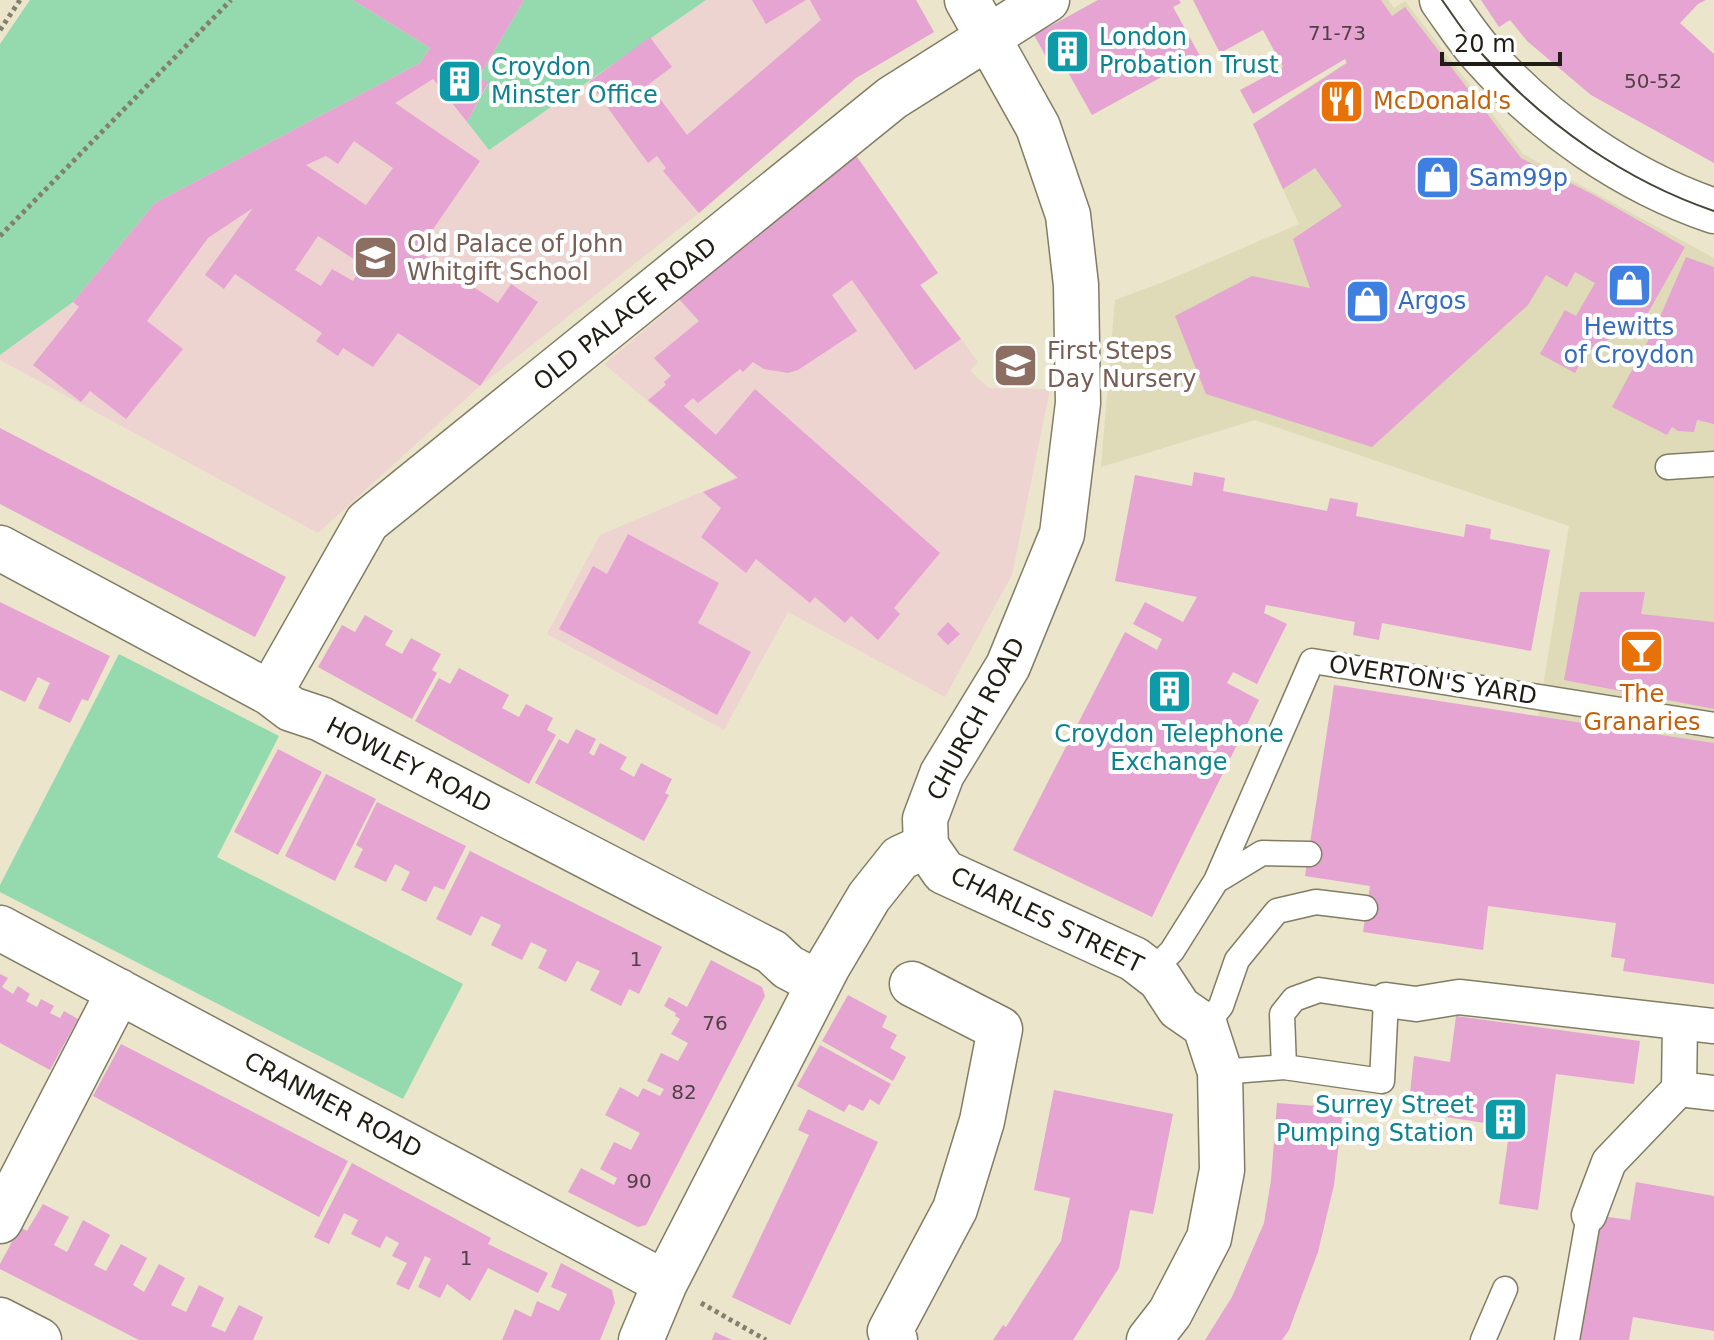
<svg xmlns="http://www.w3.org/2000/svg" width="1714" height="1340" font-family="'DejaVu Sans',sans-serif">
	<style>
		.built { fill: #dfdab8 }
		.education { fill: #eed4d0 }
		.green { fill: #95d9ae }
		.building { fill: #e5a4d1; fill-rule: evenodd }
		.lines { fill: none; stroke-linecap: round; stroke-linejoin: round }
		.service-casing { stroke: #817d65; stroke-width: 27 }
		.pedestrian-casing { stroke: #817d65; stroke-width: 37 }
		.minor-casing { stroke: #817d65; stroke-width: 47 }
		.path { stroke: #84806f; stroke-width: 5; stroke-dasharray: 4 4; stroke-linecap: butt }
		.service { stroke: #fff; stroke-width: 24 }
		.pedestrian { stroke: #fff; stroke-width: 34 }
		.minor { stroke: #fff; stroke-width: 44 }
		.tram { stroke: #464438; stroke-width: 2 }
		.labels { text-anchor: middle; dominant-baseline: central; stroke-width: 8; stroke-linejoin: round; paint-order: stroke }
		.number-label { font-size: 20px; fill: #503f43 }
		.culture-label { font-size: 24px; fill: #0d838f; stroke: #fff; text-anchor: start }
		.food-label { font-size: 24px; fill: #c56008; stroke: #fff; text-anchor: start }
		.shop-label { font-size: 24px; fill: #366cbe; stroke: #fff; text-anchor: start }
		.education-label { font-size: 24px; fill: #785e54; stroke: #fff; text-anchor: start }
		.street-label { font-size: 24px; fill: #1f1d14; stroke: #fff }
	</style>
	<rect width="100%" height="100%" fill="#eae5cb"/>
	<path class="built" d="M1291 0H1388L1394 8 1405 1 1523 154 1714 258V743L1538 717 1569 526 1255 420 1101 467 1115 300 1166 281 1299 224 1253 124 1347 62 1339 50Z"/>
	<path class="education" d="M706 0H916L934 32 856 78 699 213 480 386 318 533 0 360V355L73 302 155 203 420 63 489 150Z
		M855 154 938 273 921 285 978 362 970 371 989 388 1050 389 1012 575 945 697 788 612 724 730 547 634 600 535 737 477 604 364Z"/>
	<path class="green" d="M30 0H353L430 48 420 63 155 203 73 302 0 355V44Z
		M524 0H706L489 150 467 122 488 84 479 77Z
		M119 654 279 736 217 857 463 984 403 1099 0 892V885Z"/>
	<path class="building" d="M353 0H524L479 77 488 83 467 122 433 79 395 103 480 161 418 251 498 303 511 284 538 302 480 386 398 333 373 367 343 348 338 356 316 341 322 333 235 274 224 289 205 275 253 208 208 238 147 321 183 349 126 419 90 391 81 402 33 365 79 307 73 302 155 203 420 63 430 48ZM354 141 393 168 366 205 306 165 326 156 338 164ZM318 236 363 265 353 281 332 269 321 286 295 270Z
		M752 0H806L766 24Z
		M810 0H916L934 32 856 78 699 213 663 171 666 168 657 156 648 163 589 82 650 37 672 67 649 84 687 135 821 20Z
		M1098 0H1179L1181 3 1173 7 1200 56 1092 115 1065 67 1055 73 1034 35Z
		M1193 0H1381L1392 16 1405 7 1521 158 1592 194 1685 247 1644 320 1588 351 1575 373 1540 354 1565 310 1576 316 1595 283 1575 272 1567 287 1546 275 1528 305 1372 447 1206 394 1175 316 1252 276 1310 288 1293 239 1342 206 1315 168 1283 189 1253 124 1347 63 1345 59 1253 114 1240 90 1283 67 1263 30 1220 53Z
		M1481 0H1706L1698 4 1680 23 1714 54V163L1591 95 1527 41 1510 20 1499 27Z
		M855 154 938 273 920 285 961 339 915 370 852 280 832 295 857 331 798 370 788 373 764 369 753 362 743 372 740 369 698 403 693 398 684 406 716 435 755 389 940 553 894 608 900 614 878 640 851 616 845 623 815 597 810 603 756 559 746 573 701 537 721 508 703 492 738 478 648 400 666 385 664 382 671 376 654 358 699 321 679 299Z
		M1686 257 1714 267V424L1697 420 1694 432 1678 431 1672 427 1667 435 1612 407 1656 326Z
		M0 428 286 577 255 637 0 504Z
		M1194 472 1225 478 1223 491 1327 511 1330 498 1358 503 1356 516 1464 537 1466 524 1491 529 1490 539 1550 550 1531 651 1382 623 1379 640 1353 635 1355 622 1266 605 1264 613 1287 624 1257 684 1233 672 1227 683 1259 700 1152 917 1013 850 1125 632 1157 650 1162 639 1133 624 1145 602 1183 622 1197 597 1115 581 1135 475 1192 486Z
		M628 534 719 583 698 623 751 652 717 715 559 629 593 566 607 574Z
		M1580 592H1645L1641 614 1714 622V709L1564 680Z
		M0 602 110 656 88 701 82 699 70 723 38 708 50 683 38 677 25 702 0 690Z
		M365 615 393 631 385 645 402 654 411 638 441 654 432 670 437 673 412 719 318 667 342 625 355 632Z
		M948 622 960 634 948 645 937 634Z
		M459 668 509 695 502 708 519 717 526 704 553 718 547 730 556 735 529 784 415 721 439 678 450 684Z
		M1334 685 1714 743V984L1623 971 1625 959 1611 957 1616 923 1488 906 1483 950 1363 932 1370 886 1305 876Z
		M576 729 596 739 589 753 594 756 600 743 627 757 620 769 634 777 641 763 672 779 665 793 669 795 644 841 535 783 559 739 568 744Z
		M278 749 322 772 278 855 234 832Z
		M326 774 376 799 335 881 285 856Z
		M377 802 466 846 444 890 434 886 426 902 401 890 410 872 395 864 386 882 354 867 363 849 356 845Z
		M470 851 662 947 639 994 629 989 621 1006 590 990 600 971 577 961 566 982 538 968 547 950 531 942 522 960 491 945 501 925 481 916 471 936 436 919Z
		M711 960 762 987 765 996 646 1225 638 1227 568 1192 581 1168 614 1185 617 1178 600 1169 614 1142 631 1150 640 1133 605 1115 620 1087 638 1097 643 1088 660 1096 664 1089 647 1081 661 1053 678 1061 688 1043 671 1034 680 1019 675 1016 676 1013 664 1006 669 997 687 1007Z
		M0 974 8 978 2 987 13 994 18 986 30 994 26 1001 37 1007 41 999 54 1006 50 1013 60 1018 64 1011 78 1019 50 1070 0 1043Z
		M848 995 887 1016 882 1027 897 1035 890 1048 906 1057 893 1081 822 1041Z
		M1456 1016 1640 1041 1634 1084 1556 1074 1538 1210 1499 1204 1510 1127 1408 1111 1414 1056 1450 1062Z
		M121 1044 348 1161 319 1217 93 1096Z
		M820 1045 891 1084 879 1105 870 1099 863 1111 849 1104 844 1112 797 1086Z
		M1054 1090 1173 1114 1153 1214 1130 1210 1119 1268 1073 1340H993L1003 1325 1006 1327 1061 1241 1070 1198 1034 1190Z
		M1277 1103 1343 1108 1334 1185 1318 1252 1289 1330 1282 1340H1205L1232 1297 1264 1223 1271 1180Z
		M808 1109 878 1142 790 1325 732 1297 809 1135 798 1130Z
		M352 1163 491 1238 488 1244 548 1273 538 1293 488 1268 470 1301 447 1284 440 1298 418 1287 431 1259 425 1256 409 1290 396 1284 407 1263 392 1256 399 1243 386 1236 380 1248 351 1234 358 1220 344 1213 329 1244 314 1237Z
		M1636 1182 1714 1196V1331L1633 1317 1629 1340H1580L1601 1216 1630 1220Z
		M43 1204 69 1217 54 1245 67 1252 83 1220 110 1235 94 1265 106 1271 121 1244 147 1258 133 1285 144 1292 159 1264 185 1278 171 1305 186 1312 199 1285 224 1298 211 1326 225 1332 239 1305 263 1317 253 1340H139L0 1269V1264L20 1227 27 1231Z
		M561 1263 612 1290 615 1303 600 1340H502L515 1309 531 1317 537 1301 559 1311 567 1294 551 1287Z
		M715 1332 732 1340H712Z"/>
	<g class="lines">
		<defs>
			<path id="service" d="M1668 467 1714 464
				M1216 881 1262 853 1309 854
				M1147 968 1162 961 1172 951 1216 881 1312 661 1714 725
				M1205 1026 1221 1006 1237 960 1277 911 1316 902 1365 908
				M1220 1072 1284 1067 1282 1014 1294 999 1319 990 1386 1000 1382 1081 1284 1067
				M1483 1340 1505 1289
				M1567 1340 1589 1215"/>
			<path id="pedestrian" d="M1386 1000 1416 1004 1459 997 1714 1026
				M1679 1089 1680 1023
				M1589 1215 1609 1162 1679 1089 1714 1093"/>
			<path id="minor" d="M1442 0C1455 18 1467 37 1482 54 1544 124 1626 181 1714 211
				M0 548 270 693 291 709 321 719 772 952 788 967 818 983
				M270 693 367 522 892 98 1047 0
				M926 846 925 819 942 774 1008 666 1062 534 1078 403 1076 285 1068 215 1038 127 967 0
				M926 846 944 872 1134 959 1160 979 1179 1008 1205 1026 1220 1072 1222 1170 1209 1238 1170 1313 1149 1340
				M0 928 665 1283
				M0 1221 119 991
				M0 1320 39 1340
				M641 1340 665 1283 828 966 869 897 900 858 926 846
				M895 1340 890 1331 955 1209 982 1121 1000 1029 912 984"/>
		</defs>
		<use href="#service" class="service-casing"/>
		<use href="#pedestrian" class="pedestrian-casing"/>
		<use href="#minor" class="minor-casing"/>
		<path class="path" d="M0 30 20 0
			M0 236 231 0
			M701 1303 766 1340"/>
		<use href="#service" class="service"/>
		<use href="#pedestrian" class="pedestrian"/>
		<use href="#minor" class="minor"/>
		<path class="tram" d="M1442 0C1455 18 1467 37 1482 54 1544 124 1626 181 1714 211"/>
	</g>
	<defs>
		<symbol id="building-square" viewBox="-11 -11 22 22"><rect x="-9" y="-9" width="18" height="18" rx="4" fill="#0f9aa8" stroke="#fff"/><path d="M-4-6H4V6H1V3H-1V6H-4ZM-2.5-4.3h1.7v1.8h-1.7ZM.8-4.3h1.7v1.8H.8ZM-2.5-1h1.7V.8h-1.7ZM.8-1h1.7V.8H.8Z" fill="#fff"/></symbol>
		<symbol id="restaurant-square" viewBox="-11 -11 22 22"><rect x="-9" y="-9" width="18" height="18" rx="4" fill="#e8710a" stroke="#fff"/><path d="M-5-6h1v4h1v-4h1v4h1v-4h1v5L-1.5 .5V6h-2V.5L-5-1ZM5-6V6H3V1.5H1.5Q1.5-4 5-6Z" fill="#fff"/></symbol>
		<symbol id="shop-square" viewBox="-11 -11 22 22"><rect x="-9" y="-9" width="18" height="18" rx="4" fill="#3f7fe0" stroke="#fff"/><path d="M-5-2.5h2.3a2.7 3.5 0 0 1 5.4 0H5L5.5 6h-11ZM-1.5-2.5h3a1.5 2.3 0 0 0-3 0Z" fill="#fff"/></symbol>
		<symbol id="school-square" viewBox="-11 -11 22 22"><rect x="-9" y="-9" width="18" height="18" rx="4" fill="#8d6e63" stroke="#fff"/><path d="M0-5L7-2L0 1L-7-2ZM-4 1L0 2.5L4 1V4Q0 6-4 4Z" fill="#fff"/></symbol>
		<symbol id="bar-square" viewBox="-11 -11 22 22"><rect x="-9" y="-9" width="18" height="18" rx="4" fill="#e8710a" stroke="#fff"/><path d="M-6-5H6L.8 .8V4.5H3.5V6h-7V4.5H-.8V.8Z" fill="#fff"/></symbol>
	</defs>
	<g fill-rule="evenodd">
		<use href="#building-square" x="1042" y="26" width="51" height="51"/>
		<use href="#building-square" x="434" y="56" width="51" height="51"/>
		<use href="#restaurant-square" x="1316" y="76" width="51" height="51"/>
		<use href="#shop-square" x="1412" y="152" width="51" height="51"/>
		<use href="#school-square" x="350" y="232" width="51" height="51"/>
		<use href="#shop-square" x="1604" y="260" width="51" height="51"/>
		<use href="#shop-square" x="1342" y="276" width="51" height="51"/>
		<use href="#school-square" x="990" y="340" width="51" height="51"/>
		<use href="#bar-square" x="1616" y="626" width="51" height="51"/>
		<use href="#building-square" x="1144" y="666" width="51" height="51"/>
		<use href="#building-square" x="1480" y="1094" width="51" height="51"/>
	</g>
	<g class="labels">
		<g class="number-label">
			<text x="1337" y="33">71-73</text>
			<text x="1653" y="81">50-52</text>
			<text x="636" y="959">1</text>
			<text x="715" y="1023">76</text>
			<text x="684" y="1092">82</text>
			<text x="639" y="1181">90</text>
			<text x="466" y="1258">1</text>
		</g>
		<g class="culture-label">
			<text x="1099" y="37">London<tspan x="1099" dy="28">Probation Trust</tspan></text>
			<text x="491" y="67">Croydon<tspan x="491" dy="28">Minster Office</tspan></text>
			<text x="1169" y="734" text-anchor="middle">Croydon Telephone<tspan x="1169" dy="28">Exchange</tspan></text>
			<text x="1474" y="1105" text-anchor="end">Surrey Street<tspan x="1474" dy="28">Pumping Station</tspan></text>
		</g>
		<g class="food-label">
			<text x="1373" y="101">McDonald's</text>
			<text x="1642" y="694" text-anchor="middle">The<tspan x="1642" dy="28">Granaries</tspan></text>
		</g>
		<g class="shop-label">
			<text x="1469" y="178">Sam99p</text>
			<text x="1398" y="301">Argos</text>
			<text x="1629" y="327" text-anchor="middle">Hewitts<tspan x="1629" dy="28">of Croydon</tspan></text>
		</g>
		<g class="education-label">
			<text x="407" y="244">Old Palace of John<tspan x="407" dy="28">Whitgift School</tspan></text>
			<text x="1047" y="351">First Steps<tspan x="1047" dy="28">Day Nursery</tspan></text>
		</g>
		<g class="street-label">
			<text transform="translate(625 314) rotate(-39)">OLD PALACE ROAD</text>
			<text transform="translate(1433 680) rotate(9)">OVERTON'S YARD</text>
			<text transform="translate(976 719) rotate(-62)">CHURCH ROAD</text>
			<text transform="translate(409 765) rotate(27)">HOWLEY ROAD</text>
			<text transform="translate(1047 920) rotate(26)">CHARLES STREET</text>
			<text transform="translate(333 1105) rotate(28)">CRANMER ROAD</text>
		</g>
	</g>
	<path d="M1442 52v12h118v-12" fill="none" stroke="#1f1d14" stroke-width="4"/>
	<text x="1454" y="52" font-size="24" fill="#1f1d14" stroke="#ffffff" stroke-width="6" paint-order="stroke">20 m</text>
</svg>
